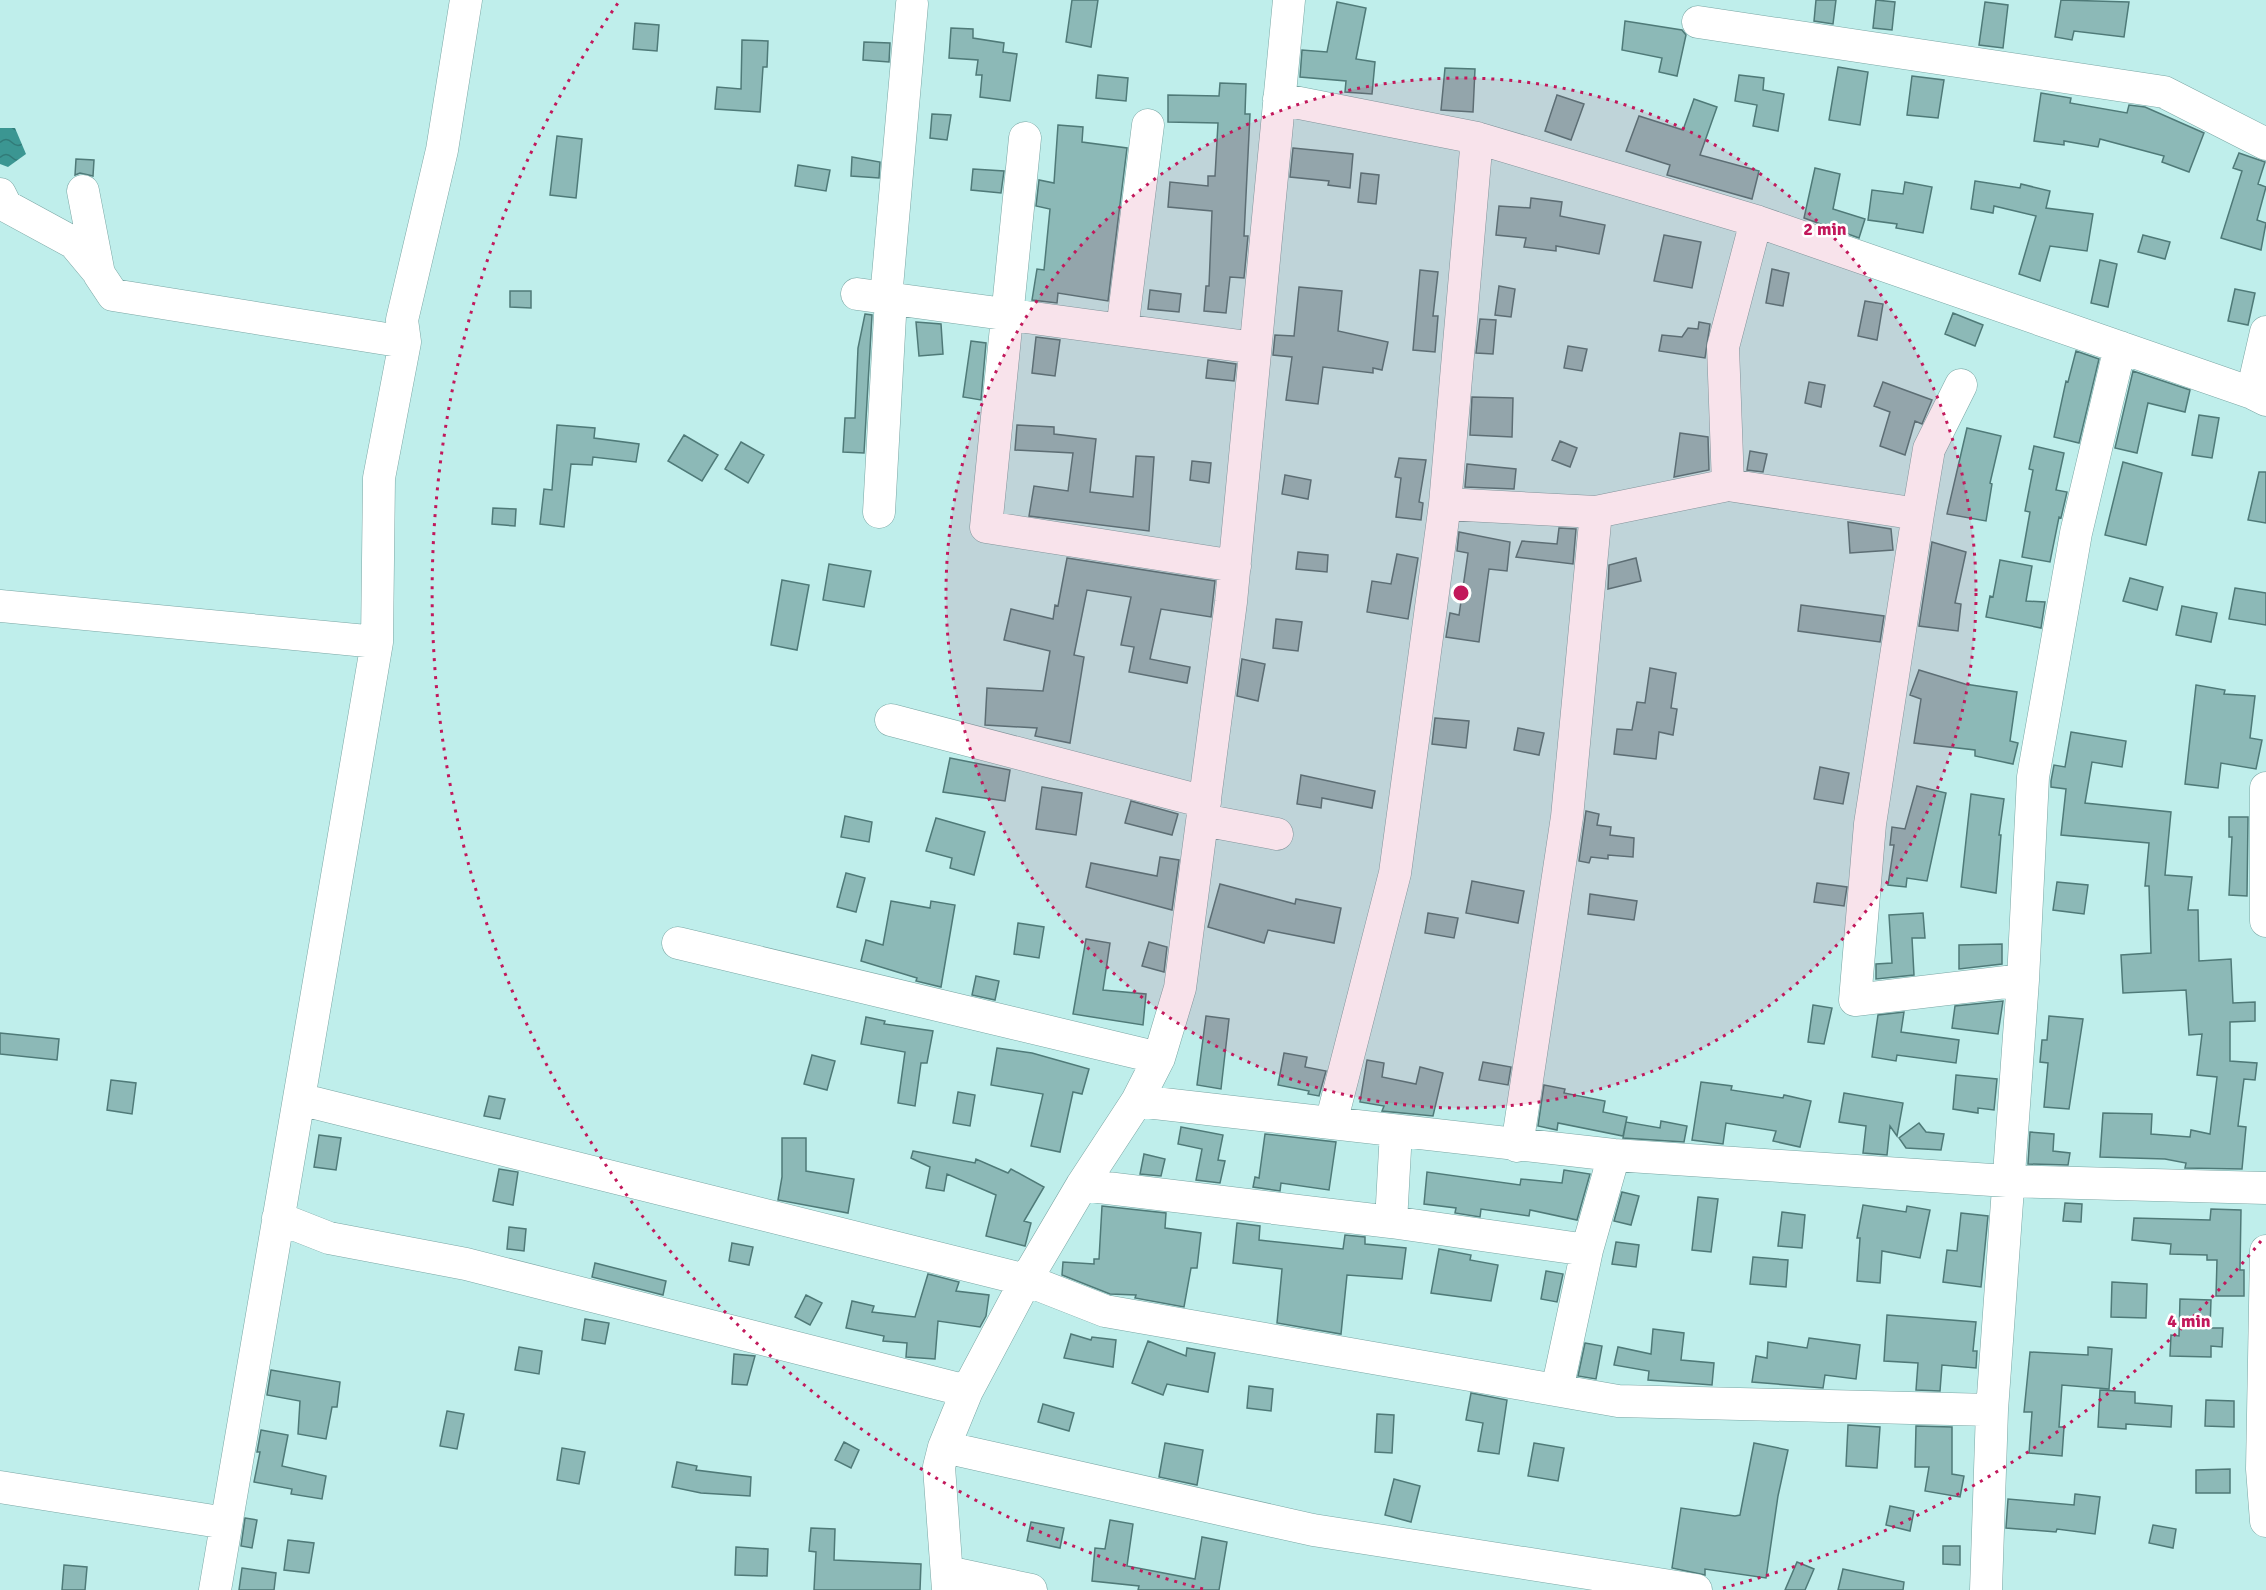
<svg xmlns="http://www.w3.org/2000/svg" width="2266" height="1590" font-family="Signika,sans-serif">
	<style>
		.water { fill: url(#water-waves) }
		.building { fill: #8cb9b7; stroke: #4f7a78; stroke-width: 1.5 }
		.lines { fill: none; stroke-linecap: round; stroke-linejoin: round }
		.minor-casing { stroke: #7aa6a4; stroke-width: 33 }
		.minor { stroke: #fff; stroke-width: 32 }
		.ring { fill: none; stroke: #c2185b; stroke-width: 3; stroke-dasharray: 3 6 }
		.centre { fill: #c2185b; stroke: #fff; stroke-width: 3 }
		.ring-label { font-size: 18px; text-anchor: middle; font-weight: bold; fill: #c2185b; stroke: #fff; stroke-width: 5; stroke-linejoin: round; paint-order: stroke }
	</style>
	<defs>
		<pattern id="water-waves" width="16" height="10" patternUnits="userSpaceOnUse" patternTransform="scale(1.5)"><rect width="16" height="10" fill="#3b9692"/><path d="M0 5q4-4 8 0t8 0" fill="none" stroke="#317b78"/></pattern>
	</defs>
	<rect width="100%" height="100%" fill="#bfeeeb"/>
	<path class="water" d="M0 128H15L26 154 8 167 0 164Z"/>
	<path class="building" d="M1072 0H1098L1091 47 1066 42Z
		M1816 0H1836L1833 24 1814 21Z
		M1876 0 1895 2 1892 30 1873 28Z
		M2061 0 2129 2 2124 37 2074 31 2072 40 2055 37Z
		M1337 2 1366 8 1356 59 1375 62 1372 94 1345 92 1346 81 1300 77 1302 50 1327 52Z
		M1985 2 2008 5 2003 48 1979 45Z
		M1625 21 1682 30 1686 35 1677 76 1659 72 1662 58 1622 50Z
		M635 23 659 25 657 51 633 49Z
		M951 28 973 29V38L1004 43 1003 52 1017 54 1010 101 980 97 982 75H976L978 60 949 58Z
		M742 40 768 41 767 67H763L760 112 715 109 717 87 741 89Z
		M864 42 890 43 889 62 863 60Z
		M1838 67 1868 72 1860 125 1829 120Z
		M1445 68 1475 69 1473 112 1441 110Z
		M1098 75 1128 78 1126 101 1096 98Z
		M1739 75 1764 78 1763 90 1784 94 1778 131 1753 126 1757 105 1735 101Z
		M1912 76 1944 80 1938 118 1907 115Z
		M1220 83 1246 84 1245 114H1250L1244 236H1248L1244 278 1230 277 1226 313 1204 311 1206 286H1209L1212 211 1168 207 1170 182 1208 186V176H1215L1218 123 1168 122V95L1219 96Z
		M2041 93 2071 98 2070 103 2127 113 2129 105 2145 107 2204 133 2189 172 2162 162 2164 156 2100 139 2098 147 2064 141V145L2034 141Z
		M1557 95 1584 104 1571 140 1545 131Z
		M1694 99 1717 107 1700 155 1759 171 1752 199 1667 175 1670 165 1626 151 1639 116 1683 130Z
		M932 114 951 115 947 140 930 138Z
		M1058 125 1083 127 1082 142 1127 148 1108 301 1058 293 1057 303 1032 300 1037 269 1044 270 1050 209 1036 206 1039 180 1054 183Z
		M557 136 582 139 576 198 550 195Z
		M1293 148 1353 154 1350 188 1328 185 1329 181 1290 177Z
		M2239 153 2265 162 2258 184 2266 187 2257 220 2266 223 2261 250 2221 238 2242 171 2233 168Z
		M852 157 880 162 879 178 851 176Z
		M76 159 94 160 93 176 80 173 75 175Z
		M798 165 830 170 826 191 795 186Z
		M1815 168 1840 174 1833 209 1865 219 1859 238 1804 218Z
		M973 169 1004 171 1001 193 971 190Z
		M1361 173 1379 175 1376 204 1358 202Z
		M1975 181 2020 188 2021 184 2050 191 2046 208 2093 214 2087 251 2050 246 2040 281 2019 274 2036 216 1994 206 1993 213 1971 209Z
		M1905 182 1932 187 1923 233 1896 228 1897 224 1868 220 1872 190 1903 194Z
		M1531 198 1562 202 1560 216 1605 225 1599 254 1556 246V251L1524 247 1526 238 1496 235 1499 206 1530 208Z
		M1664 235 1701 242 1692 288 1654 281Z
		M2143 235 2170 242 2165 259 2138 252Z
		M2100 260 2117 264 2108 307 2091 303Z
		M1772 269 1789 273 1783 306 1766 303Z
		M1420 270 1438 272 1433 316H1438L1435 352 1413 350Z
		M1499 286 1515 289 1511 317 1495 315Z
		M1299 287 1342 291 1338 331 1388 342 1382 370 1373 368V373L1323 367 1318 404 1286 400 1292 357 1273 355 1275 335 1294 336Z
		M2235 289 2255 293 2248 325 2228 321Z
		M1150 290 1181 294 1179 312 1148 309Z
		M510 291H531V308L510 307Z
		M1865 301 1883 304 1877 340 1858 336Z
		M1953 313 1983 325 1975 346 1945 334Z
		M865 314 872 315 864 453 843 452 845 418H855L858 348Z
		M1480 319 1496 320 1493 354 1476 353Z
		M916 322 941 324 943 354 919 356Z
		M1699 322 1710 324 1705 358 1659 351 1662 335 1682 337 1688 328 1698 329Z
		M1036 337 1060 340 1055 376 1032 373Z
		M971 341 986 343 981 400 963 397Z
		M1568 346 1587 349 1582 371 1564 368Z
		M2076 351 2099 359 2079 443 2054 437 2066 381 2068 382Z
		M1208 360 1236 364 1234 381 1206 378Z
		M2133 371 2190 390 2185 412 2148 403 2137 453 2115 448Z
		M1809 382 1825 385 1821 407 1805 403Z
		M1883 382 1932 400 1922 424 1915 421 1905 455 1880 446 1890 412 1874 406Z
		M1472 397 1513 398 1512 437 1470 435Z
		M2199 415 2219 418 2212 458 2192 455Z
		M557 425 595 428 594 438 639 444 636 462 593 457 592 465 571 464 564 527 540 524 544 489 552 490Z
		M1017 425 1054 427V434L1096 439 1090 492 1133 497 1136 456 1154 457 1149 531 1029 516 1034 486 1068 491 1073 453 1015 450Z
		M1967 428 2001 436 1990 483 1992 484 1986 521 1947 514Z
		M1680 433 1708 437 1709 470 1674 477Z
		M684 435 718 455 702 481 668 461Z
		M1560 441 1577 448 1570 467 1552 460Z
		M741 442 764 455 748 483 725 469Z
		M2034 446 2064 453 2056 490 2067 492 2061 518 2059 517 2050 562 2022 557 2030 512 2025 511 2033 470 2029 469Z
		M1750 451 1767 454 1763 472 1747 470Z
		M1399 458 1426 460 1419 502 1423 503 1421 520 1396 517 1401 478 1395 477Z
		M1192 461 1211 463 1209 483 1190 480Z
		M2123 462 2162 473 2146 545 2105 535Z
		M1467 464 1516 469 1514 489 1465 487Z
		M2259 472H2266V523L2248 520Z
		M1285 475 1311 480 1308 499 1282 494Z
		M493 508 516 509 515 526 492 524Z
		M1848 522 1891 529 1893 550 1850 553Z
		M1559 528 1576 529 1573 564 1516 557 1522 541 1557 544Z
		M1459 532 1510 542 1507 571 1489 569 1479 642 1446 637 1450 613 1459 615 1468 553 1457 551Z
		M1932 542 1966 552 1955 603 1961 604 1958 631 1919 626Z
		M1298 552 1328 555 1327 572 1296 569Z
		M1397 554 1418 558 1408 619 1367 612 1372 581 1391 584Z
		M1067 558 1215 581 1211 617 1161 609 1150 659 1190 667 1187 683 1129 672 1134 647 1121 645 1131 597 1087 590 1074 655 1084 657 1070 743 1035 736 1037 728 985 725 987 688 1043 691 1050 651 1004 640 1011 609 1053 619 1055 605 1058 606Z
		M1636 558 1641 581 1608 589 1609 565Z
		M2000 560 2032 566 2026 601 2045 602 2041 628 1986 617 1990 596 1993 597Z
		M829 564 871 571 864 607 823 600Z
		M2130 578 2163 587 2157 610 2123 601Z
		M782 580 809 585 797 650 771 645Z
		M2235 588 2266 593V625L2229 619Z
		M1801 605 1884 616 1880 642 1798 631Z
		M2182 606 2217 613 2211 642 2176 635Z
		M1276 619 1302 622 1298 651 1273 648Z
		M1242 659 1265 664 1258 701 1237 696Z
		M1650 668 1676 673 1671 708 1677 709 1673 735 1659 732 1656 759 1614 754 1617 729 1632 730 1637 702 1645 703Z
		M1919 670 1965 684 2017 692 2010 741 2018 743 2013 764 1975 756V750L1914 743 1921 699 1910 695Z
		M2196 685 2225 690 2224 694 2255 696 2250 738 2262 740 2256 769 2221 763 2218 788 2185 784Z
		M1435 718 1469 721 1466 748 1432 744Z
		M1518 728 1544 733 1539 755 1514 750Z
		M2071 732 2126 741 2122 767 2092 762 2085 803 2171 812 2165 875 2192 877 2188 910H2198L2199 961 2231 959 2233 1003 2255 1002V1021L2230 1022V1061L2257 1063 2255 1080 2244 1079 2238 1126 2246 1127 2242 1169 2185 1168 2186 1163 2165 1159 2100 1157 2103 1113 2152 1114 2151 1134 2190 1137 2191 1130 2210 1134 2217 1077 2197 1075 2202 1034 2189 1035 2186 990 2123 993 2121 955 2151 953 2149 886H2145L2149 843 2061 835 2066 789 2051 787V781L2054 765 2065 767Z
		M950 758 1010 770 1005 801 943 792Z
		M1820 767 1849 773 1843 804 1814 799Z
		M1301 775 1375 791 1372 808 1322 798 1321 808 1297 804Z
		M1917 786 1946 793 1927 881 1907 878 1906 887 1888 885 1894 845H1890L1892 827 1905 829Z
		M1042 787 1082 793 1076 835 1036 829Z
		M1971 794 2004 799 1999 835H2001L1996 893 1961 887Z
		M1131 801 1178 814 1172 835 1125 823Z
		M1586 811 1599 814 1597 825 1611 827 1610 835 1634 838 1633 857 1608 855V859L1591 857 1589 863 1579 861Z
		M845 816 872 822 869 842 841 837Z
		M2229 817H2248L2247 896 2229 895 2232 837H2229Z
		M936 818 985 832 974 875 950 868 952 858 926 851Z
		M1160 857 1179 860 1172 910 1086 887 1091 863 1157 876Z
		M846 873 865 878 856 912 837 907Z
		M1472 881 1524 891 1518 923 1466 913Z
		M2057 882 2088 885 2084 914 2053 910Z
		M1817 883 1847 887 1844 906 1814 902Z
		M1220 884 1295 904 1296 899 1341 908 1334 943 1268 930 1264 943 1208 927Z
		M1590 894 1637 901 1634 920 1588 914Z
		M891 901 930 908 931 901 955 905 941 987 916 981 917 978 861 961 866 940 883 945Z
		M1428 913 1458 918 1454 938 1425 933Z
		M1923 913 1925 938H1912L1914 975 1876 979V964L1892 963 1889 915Z
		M1018 923 1044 927 1039 958 1014 954Z
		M1086 939 1110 943 1103 990 1146 994 1143 1025 1073 1014Z
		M1149 942 1167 947 1164 972 1142 966Z
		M2002 944V964L1959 969V945Z
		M976 976 999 981 995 1000 972 995Z
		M2003 1001 1998 1034 1952 1028 1955 1006Z
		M1813 1005 1832 1008 1824 1044 1808 1042Z
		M1904 1012 1901 1032 1959 1040 1956 1063 1897 1055 1896 1061 1872 1057 1878 1015Z
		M1206 1016 1229 1019 1221 1089 1197 1085Z
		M2049 1016 2083 1019 2069 1109 2044 1107 2048 1063 2040 1062 2042 1040H2047Z
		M866 1017 885 1021 884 1024 933 1031 927 1063H921L915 1106 898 1103 905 1052 861 1044Z
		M0 1033 59 1039 57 1060 0 1054Z
		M997 1048 1032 1053 1089 1069 1082 1094 1073 1092 1060 1152 1031 1146 1043 1094 991 1085Z
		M1284 1053 1307 1057 1305 1067 1326 1071 1319 1096 1308 1094 1309 1091 1278 1085Z
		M812 1055 835 1061 827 1090 804 1084Z
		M1367 1060 1384 1063 1382 1077 1416 1084 1420 1067 1443 1073 1433 1116 1382 1111 1384 1106 1360 1102Z
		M1483 1062 1511 1067 1508 1085 1479 1080Z
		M1956 1075 1997 1079 1994 1110 1978 1108V1113L1953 1109Z
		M111 1080 136 1083 132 1114 107 1110Z
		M1701 1082 1732 1086 1731 1090 1783 1098 1784 1095 1811 1101 1800 1147 1773 1141 1776 1131 1726 1123 1723 1144 1692 1140Z
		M1544 1085 1565 1089 1564 1093 1605 1101 1603 1112 1627 1117 1623 1136 1558 1123 1557 1130 1538 1126Z
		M958 1092 975 1095 970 1126 953 1123Z
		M1844 1093 1903 1103 1897 1136 1890 1126 1887 1155 1863 1153 1866 1126 1839 1122Z
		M489 1096 505 1099 500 1119 484 1116Z
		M1661 1121 1687 1126 1684 1142 1623 1138 1626 1122 1660 1128Z
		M1919 1123 1926 1132 1944 1134 1941 1150 1906 1148 1899 1138Z
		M1181 1127 1223 1135 1218 1160 1225 1161 1220 1183 1196 1180 1202 1149 1178 1144Z
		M2030 1132 2054 1134 2053 1151 2070 1153 2068 1165 2028 1164Z
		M1265 1134 1336 1142 1329 1190 1281 1183 1280 1191 1253 1187 1255 1177 1259 1178Z
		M319 1135 341 1138 336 1170 314 1167Z
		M782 1138H806V1171L854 1179 848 1213 778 1200 782 1177Z
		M913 1151 975 1163 976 1159 1008 1173 1011 1169 1044 1187 1024 1221 1031 1223 1025 1246 986 1236 996 1195 947 1174 944 1191 926 1188 930 1167 911 1158Z
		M1144 1154 1165 1159 1161 1176 1140 1174Z
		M499 1169 518 1172 513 1205 493 1201Z
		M1564 1170 1590 1174 1577 1220 1530 1210 1529 1216 1481 1209 1480 1217 1455 1213 1456 1208 1424 1204 1427 1172 1520 1185 1521 1179 1562 1183Z
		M1622 1192 1639 1196 1631 1225 1614 1221Z
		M1698 1197 1718 1199 1711 1252 1692 1250Z
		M2065 1203 2082 1204 2081 1222 2063 1221Z
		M1863 1205 1906 1212 1907 1206 1930 1210 1920 1258 1882 1251 1880 1283 1857 1281 1860 1238H1857Z
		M1102 1206 1166 1213 1165 1228 1201 1233 1197 1268H1191L1184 1307 1135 1298 1136 1295 1110 1294 1062 1275 1063 1262 1094 1264V1259H1099Z
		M2211 1209 2241 1210 2240 1270H2244V1296H2216L2217 1260H2207V1255L2170 1254 2171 1244 2132 1240 2134 1218 2210 1220Z
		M1782 1212 1805 1215 1802 1248 1778 1246Z
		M1961 1213 1988 1216 1981 1287 1943 1282 1947 1250 1957 1251Z
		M1237 1223 1260 1226 1259 1240 1343 1249 1345 1235 1365 1237V1244L1406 1248 1402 1279 1347 1275 1341 1334 1277 1323 1282 1269 1233 1263Z
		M509 1227 526 1229 524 1251 507 1249Z
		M1616 1242 1639 1245 1636 1267 1612 1264Z
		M732 1243 753 1247 749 1265 729 1261Z
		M1439 1249 1471 1255 1470 1260 1498 1265 1491 1301 1431 1293Z
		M1753 1257 1788 1260 1786 1287 1750 1284Z
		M595 1263 666 1281 663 1295 592 1277Z
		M1546 1271 1563 1274 1557 1302 1541 1299Z
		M928 1274 959 1282 956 1291 989 1295 986 1316 980 1327 938 1321 935 1359 906 1357 907 1343 883 1341 884 1336 846 1328 852 1301 874 1306 872 1312 915 1317Z
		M2112 1282 2147 1284 2146 1318 2111 1317Z
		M806 1295 822 1303 810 1325 795 1317Z
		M2180 1299 2211 1300 2210 1328H2223L2222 1347 2211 1346V1357L2170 1356 2171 1335 2179 1336Z
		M1887 1315 1976 1322 1973 1351H1977L1976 1368 1942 1365 1940 1391 1916 1390 1918 1363 1884 1361Z
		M585 1319 609 1323 605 1344 582 1340Z
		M1653 1329 1684 1333 1681 1360 1714 1363 1712 1385 1648 1380 1649 1371 1614 1365 1618 1347 1651 1354Z
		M1071 1334 1091 1340 1092 1337 1116 1340 1113 1367 1064 1358Z
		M1809 1338 1860 1345 1856 1379 1825 1375 1823 1388 1752 1382 1756 1356 1767 1358 1768 1342 1807 1348Z
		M1148 1341 1186 1356 1187 1348 1215 1353 1208 1392 1167 1384 1163 1395 1132 1383Z
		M1585 1343 1602 1346 1596 1379 1578 1376Z
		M519 1347 542 1351 539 1374 515 1370Z
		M2088 1347 2112 1349 2109 1389 2062 1385 2059 1427H2064L2062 1456 2029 1453 2032 1412H2024L2030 1352 2088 1355Z
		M734 1354 755 1356 747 1385 732 1384Z
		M271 1370 340 1382 337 1407H332L326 1439 298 1434 300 1401 267 1395Z
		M1249 1386 1273 1389 1271 1411 1247 1408Z
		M2100 1390 2135 1392V1403L2172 1406 2171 1427 2126 1424V1429L2098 1427Z
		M1471 1393 1507 1400 1499 1454 1478 1451 1483 1423 1466 1420Z
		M2206 1400 2234 1401V1427L2205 1426Z
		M1043 1404 1074 1413 1069 1431 1038 1422Z
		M447 1411 464 1414 457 1449 440 1446Z
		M1377 1414 1394 1415 1392 1453 1375 1452Z
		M1848 1425 1880 1427 1877 1468 1846 1466Z
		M1916 1426 1952 1427V1474L1964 1476 1960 1497 1925 1491 1929 1467H1915Z
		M261 1430 288 1435 282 1466 326 1476 322 1499 291 1494 292 1489 254 1482 260 1452H257Z
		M844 1442 859 1450 851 1468 835 1460Z
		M1165 1443 1203 1450 1197 1485 1159 1477Z
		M1534 1443 1564 1448 1558 1481 1528 1476Z
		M1754 1443 1788 1450 1778 1496 1766 1578 1705 1569V1575L1672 1568 1681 1508 1735 1516 1740 1515Z
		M562 1448 585 1452 579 1484 557 1480Z
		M677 1462 697 1466 696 1470 751 1477 750 1496 701 1493 672 1487Z
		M2230 1469V1493H2196V1470Z
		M1394 1479 1420 1486 1411 1522 1385 1515Z
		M2075 1494 2100 1497 2095 1534 2057 1529 2056 1532 2006 1528 2008 1499 2074 1505Z
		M1890 1506 1914 1511 1910 1531 1886 1525Z
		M245 1518 257 1520 252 1548 241 1546Z
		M1110 1520 1133 1524 1127 1566 1195 1579 1202 1537 1227 1542 1219 1590H1138L1139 1586 1092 1581 1095 1548 1105 1549Z
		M1031 1522 1064 1528 1060 1548 1027 1541Z
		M2153 1525 2176 1529 2173 1548 2149 1543Z
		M811 1528 835 1529 834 1560 921 1564 920 1590H814L816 1552 809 1551Z
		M288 1540 314 1543 309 1573 284 1570Z
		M1943 1546H1960V1565L1943 1564Z
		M736 1547 768 1549 767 1576 735 1575Z
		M1797 1562 1814 1569 1805 1590H1785Z
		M64 1565 87 1567 85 1590H62Z
		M242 1568 276 1573 274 1590H239Z
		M1843 1569 1904 1582 1903 1590H1838Z"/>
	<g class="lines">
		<defs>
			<path id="minor" d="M1698 22 2164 92 2266 144
				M1279 99 1477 138 1756 221 2252 393 2266 400
				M1025 138 986 527 1235 566
				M83 191 99 274 113 295 405 342
				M0 194 6 206 74 243 99 273
				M857 294 1255 348
				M886 298 912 4
				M1122 330 1148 125
				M2252 393 2266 332
				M1728 485 1918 514 1870 824 1855 1000 2023 980 1992 1410 1986 1590
				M1445 504 1596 512 1567 817 1517 1146
				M879 512 891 298
				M1596 512 1728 485 1723 347 1756 221
				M1918 514 1929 449 1961 385
				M0 606 377 642 379 478 405 342 402 320 442 150 466 0
				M891 720 1205 802
				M2266 788V921
				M1203 820 1277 834
				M678 943 1159 1058
				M2023 980 2033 777 2076 533 2120 347
				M299 1099 1026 1280 1105 1311 1618 1401 1992 1410
				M1137 1101 1159 1058 1180 988 1231 602 1289 0
				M1331 1123 1395 873 1445 504 1477 138
				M1082 1185 1391 1222 1396 1131
				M278 1218 329 1238 466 1264 967 1391
				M1391 1222 1587 1250 1557 1390
				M1587 1250 1614 1155
				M2266 1251 2262 1469 2266 1521
				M944 1447 1313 1530 1696 1590
				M0 1487 226 1523
				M947 1572 1031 1590
				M215 1590 377 642
				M948 1590 939 1467 944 1447 967 1391 1026 1280 1082 1185 1137 1101 1614 1155 2007 1181 2266 1188"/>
		</defs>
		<use href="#minor" class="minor-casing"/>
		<use href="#minor" class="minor"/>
	</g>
	<circle cx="1461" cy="593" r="515" fill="#c2185b" fill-opacity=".12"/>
	<g class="ring">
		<circle cx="1461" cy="593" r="515"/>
		<path d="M2261 1241A1029 1029 0 0 1 1719 1589M1203 1589A1029 1029 0 0 1 618 3"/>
	</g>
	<circle cx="1461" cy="593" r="9" class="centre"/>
	<g class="ring-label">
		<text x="1825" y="235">2 min</text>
		<text x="2189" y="1327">4 min</text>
	</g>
</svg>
